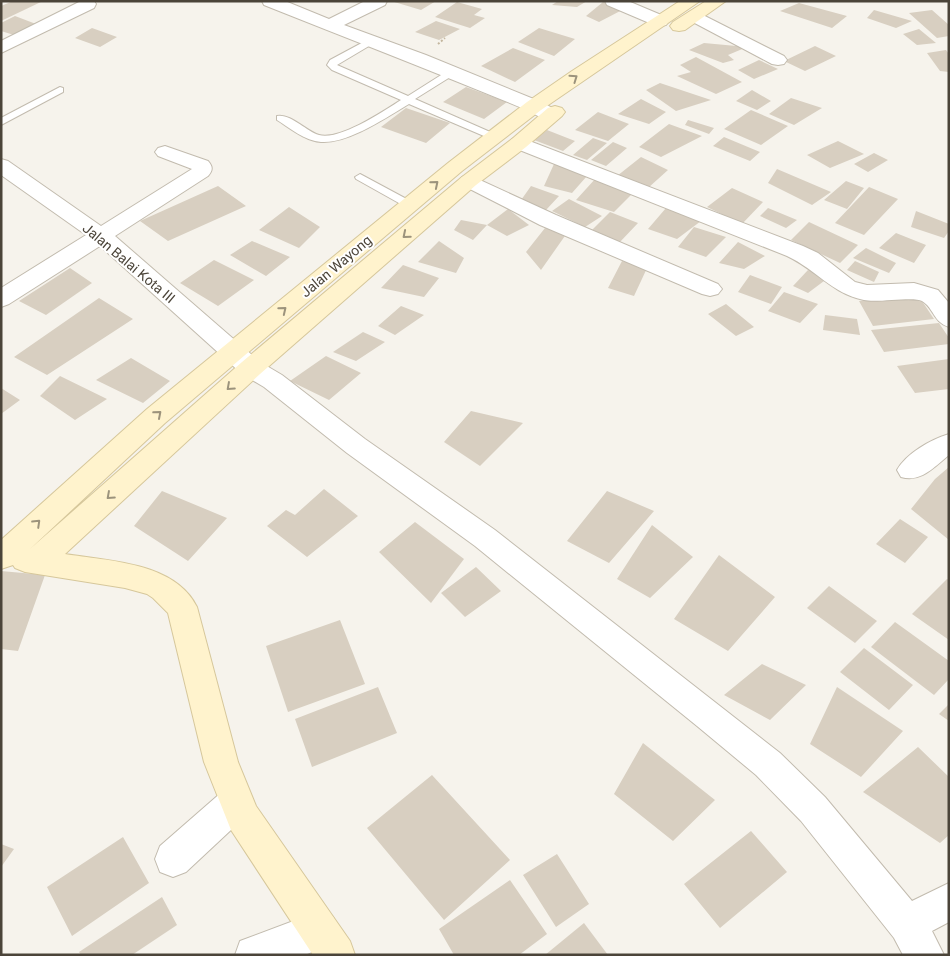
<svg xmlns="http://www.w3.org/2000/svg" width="950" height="956" font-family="Roboto,sans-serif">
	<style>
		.building { fill: #d8cfc1 }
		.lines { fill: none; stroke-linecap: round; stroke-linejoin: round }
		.lane-casing { stroke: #c2bbae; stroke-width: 2 }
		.street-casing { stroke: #c2bbae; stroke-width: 2 }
		.secondary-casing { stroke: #d6c79b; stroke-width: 2 }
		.path { stroke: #c4b79f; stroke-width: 2; stroke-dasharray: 2 2; stroke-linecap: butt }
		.lane { fill: #fff; fill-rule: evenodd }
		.street { fill: #fff; fill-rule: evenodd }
		.secondary { fill: #fff3cd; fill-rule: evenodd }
		.oneway { stroke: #9c937c }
		.labels { text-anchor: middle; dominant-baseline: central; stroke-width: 4; stroke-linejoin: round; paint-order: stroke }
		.street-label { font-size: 14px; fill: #4b4439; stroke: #fff }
	</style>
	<rect width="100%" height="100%" fill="#f6f3ec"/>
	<path class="building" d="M13 1H43L1 21V6Z
		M391 1H436L421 10Z
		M558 1H587L577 7 552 5Z
		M457 2 482 9 474 15 485 18 470 28 435 17Z
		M603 2 626 8 599 22 586 16Z
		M799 3 847 16 832 28 780 11Z
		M874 10 912 21 896 28 867 18Z
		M932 10 949 25V36L937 38 909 13Z
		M15 16 36 24 14 35 1 31V23Z
		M436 21 460 29 439 40 415 32Z
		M92 28 117 37 100 47 75 38Z
		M539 28 575 39 554 56 518 42Z
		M919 29 936 43 917 45 903 34Z
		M704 43 747 47 728 55 734 60 723 63 689 50Z
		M815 46 836 56 805 71 784 61Z
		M513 48 545 60 515 82 481 66Z
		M946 50 949 54V72L940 71 927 53Z
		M696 57 742 82 716 94 677 76 691 72 680 65Z
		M759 60 778 69 754 79 738 70Z
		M660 83 711 100 676 111 646 90Z
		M466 87 507 102 484 119 443 102Z
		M752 90 771 101 757 110 736 101Z
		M791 98 822 108 794 125 769 114Z
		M641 99 666 112 649 124 618 114Z
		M406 108 450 123 426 143 381 127Z
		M751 110 788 126 761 145 724 129Z
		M598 112 629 124 608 141 575 130Z
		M688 120 714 128 709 134 685 125Z
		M669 124 702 136 661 157 639 147Z
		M547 130 575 141 563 151 534 140Z
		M724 137 760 152 750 161 713 146Z
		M593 138 607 143 587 160 573 155Z
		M838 141 864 154 830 168 807 155Z
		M613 142 627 148 606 166 591 160Z
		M874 153 888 160 868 172 854 164Z
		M641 157 668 170 648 188 617 176Z
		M554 164 587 176 572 193 544 186Z
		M777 169 831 192 812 205 768 183Z
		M596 178 633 193 614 212 576 200Z
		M846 181 864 188 847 209 824 200Z
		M218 186 246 206 168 241 140 221Z
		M531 186 559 196 546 210 519 203Z
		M869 187 898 199 864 235 835 223Z
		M732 188 763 202 742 224 707 207Z
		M569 199 602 216 585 227 552 211Z
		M289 207 320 227 299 248 259 230Z
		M666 208 701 221 677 239 648 229Z
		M768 208 797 220 786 228 760 216Z
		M508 209 529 225 507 236 487 225Z
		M916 211 949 224V231L944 238 911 227Z
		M610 212 638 223 619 243 590 232Z
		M461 220 487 225 473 240 454 230Z
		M809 222 858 245 840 263 791 240Z
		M694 227 726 237 706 257 678 247Z
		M545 228 567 233 541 270 526 252Z
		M896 233 926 245 914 263 879 248Z
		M252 241 290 257 266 276 230 255Z
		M439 241 464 258 456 273 418 262Z
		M738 242 765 256 744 269 719 263Z
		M866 248 896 263 889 273 853 258Z
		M214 260 254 280 218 306 180 283Z
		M622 261 648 266 634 296 608 288Z
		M855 261 879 272 874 282 847 270Z
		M403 265 439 278 424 297 381 288Z
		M70 268 92 283 46 315 19 301Z
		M808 270 828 278 808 293 793 286Z
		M750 275 782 287 771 304 738 292Z
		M784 292 818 304 800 323 768 311Z
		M918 295 934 319 873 326 859 301Z
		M99 298 133 319 47 375 14 357Z
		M726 304 754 327 736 336 708 314Z
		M401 306 424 315 395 335 378 326Z
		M825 315 857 319 860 335 823 330Z
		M939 323 949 338V344L884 352 871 330Z
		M363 332 385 342 356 361 333 352Z
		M326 356 361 373 329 400 290 381Z
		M131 358 170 381 143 403 96 380Z
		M949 359V389L915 393 897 366Z
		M60 376 107 399 75 420 40 396Z
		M1 388 20 400 1 414Z
		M471 411 523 423 480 466 444 442Z
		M949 467V540L911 509 935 479Z
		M324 489 358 516 307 557 267 526 286 510 295 515Z
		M162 491 227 518 188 561 134 526Z
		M607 491 654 511 609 563 567 541Z
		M900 519 928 537 905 563 876 544Z
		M415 522 464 559 431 603 379 552Z
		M652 525 693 557 650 598 617 579Z
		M719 555 775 597 728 651 674 619Z
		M476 567 501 591 465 617 441 593Z
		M1 571 45 575 18 651 1 649Z
		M947 579 949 580V640L912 614Z
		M829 586 877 621 855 643 807 608Z
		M340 620 365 684 288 712 266 646Z
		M895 622 949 661V679L934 695 871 647Z
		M864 648 913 685 889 710 840 672Z
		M762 664 806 685 770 720 724 695Z
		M378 687 397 733 312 767 295 719Z
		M837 687 903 731 861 777 810 744Z
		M949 704V721L939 714Z
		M643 743 715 800 673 841 614 794Z
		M918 747 949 777V835L940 843 863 792Z
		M432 775 510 860 444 920 367 828Z
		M751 831 787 872 720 928 684 884Z
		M123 837 149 883 72 936 47 887Z
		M1 844 14 849 1 867Z
		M557 854 589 904 556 927 523 875Z
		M510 880 547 934 519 955H454L439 929Z
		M162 897 177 925 132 955H81L79 952Z
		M584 923 608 955H545Z"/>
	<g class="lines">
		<defs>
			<path id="lane" d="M371 38 375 41 374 43 337 65 408 96 449 70H455V74L415 99 497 135V139H491L409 104C387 117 348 144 321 142 305 141 290 128 277 120V116C290 113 306 131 319 135 339 141 384 111 401 100L332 70 327 65 330 60Z
				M60 87 63 88V92L1 125V118Z
				M360 174 414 203 415 205 410 208 406 207 356 179 355 177Z"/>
			<path id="street" d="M81 1H94L96 4 94 8 1 53V41Z
				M262 1H285L329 19 365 1H387L385 5 344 25 426 55 541 102 558 111 561 115 558 119C546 122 538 116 527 110 440 74 352 40 264 5Z
				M605 1H628L666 17 669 21 666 25 660 26 654 25 607 5Z
				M695 11 784 56 787 60 784 64 778 65 772 64 689 20 687 16 689 12Z
				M519 137 803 246 818 253 855 282 867 285 914 283 938 290 949 303V327C933 322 934 308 922 301 914 296 877 303 864 300 831 293 817 270 787 256L512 147 509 143 512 139Z
				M165 146 208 161C213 167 213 170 208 176L115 236 260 362 282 375 365 439 495 530 780 753 825 797 912 901 949 883V922L932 931 944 955H903L894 938 801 821 756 775 697 726 475 546 347 453 264 387 242 374 100 246 9 304 1 307V288L86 235 1 175V159L8 161 101 226 192 169 158 156 155 152 158 148Z
				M469 175 556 215 718 284 722 289 718 294 710 296 702 294 540 225 462 185 459 181 462 177Z
				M949 434V455C934 467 921 483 901 477L897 470C907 453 930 440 949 434Z
				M235 786 247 791 252 803 247 815 186 872 173 877 160 872 155 859 160 846 223 791Z
				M320 911 333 917 339 930 333 943 305 955H235L240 941Z"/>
			<path id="secondary" d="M680 1H700L541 110 462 171 165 423 30 549 242 362 462 177 512 139 548 108 555 106 562 108 565 112 562 116 526 147 476 185 260 374 65 554C108 561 175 562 197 607L238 762 256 806 350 941 355 955H313L231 830 204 762 168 613 153 598 147 594 125 588 25 572 15 568 13 565 1 569V540L147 409 448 163 527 102 572 71Z
				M706 1H726L685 30 679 31 673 30 670 26 673 22Z"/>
		</defs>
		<use href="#lane" class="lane-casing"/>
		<use href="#street" class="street-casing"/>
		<use href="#secondary" class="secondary-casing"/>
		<path class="path" d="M438 44 445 38"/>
		<use href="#lane" class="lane"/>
		<use href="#street" class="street"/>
		<use href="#secondary" class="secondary"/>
	</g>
	<defs><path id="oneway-chevron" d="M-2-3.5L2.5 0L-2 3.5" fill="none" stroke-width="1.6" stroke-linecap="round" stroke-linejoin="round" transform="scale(1.25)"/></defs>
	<g class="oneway">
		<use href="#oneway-chevron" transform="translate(574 78) rotate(-35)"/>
		<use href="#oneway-chevron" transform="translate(435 184) rotate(-40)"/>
		<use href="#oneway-chevron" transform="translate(406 235) rotate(140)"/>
		<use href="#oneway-chevron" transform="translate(283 310) rotate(-39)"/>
		<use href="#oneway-chevron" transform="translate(230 387) rotate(138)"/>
		<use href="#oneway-chevron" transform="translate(158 414) rotate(-41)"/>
		<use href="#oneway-chevron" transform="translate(110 496) rotate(138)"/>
		<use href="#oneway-chevron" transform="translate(37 523) rotate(-44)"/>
	</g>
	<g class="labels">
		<g class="street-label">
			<text transform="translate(129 263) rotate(40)">Jalan Balai Kota III</text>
			<text transform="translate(336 266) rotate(-40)">Jalan Wayong</text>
		</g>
	</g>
	<rect width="950" height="956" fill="none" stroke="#4b4439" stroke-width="5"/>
</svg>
